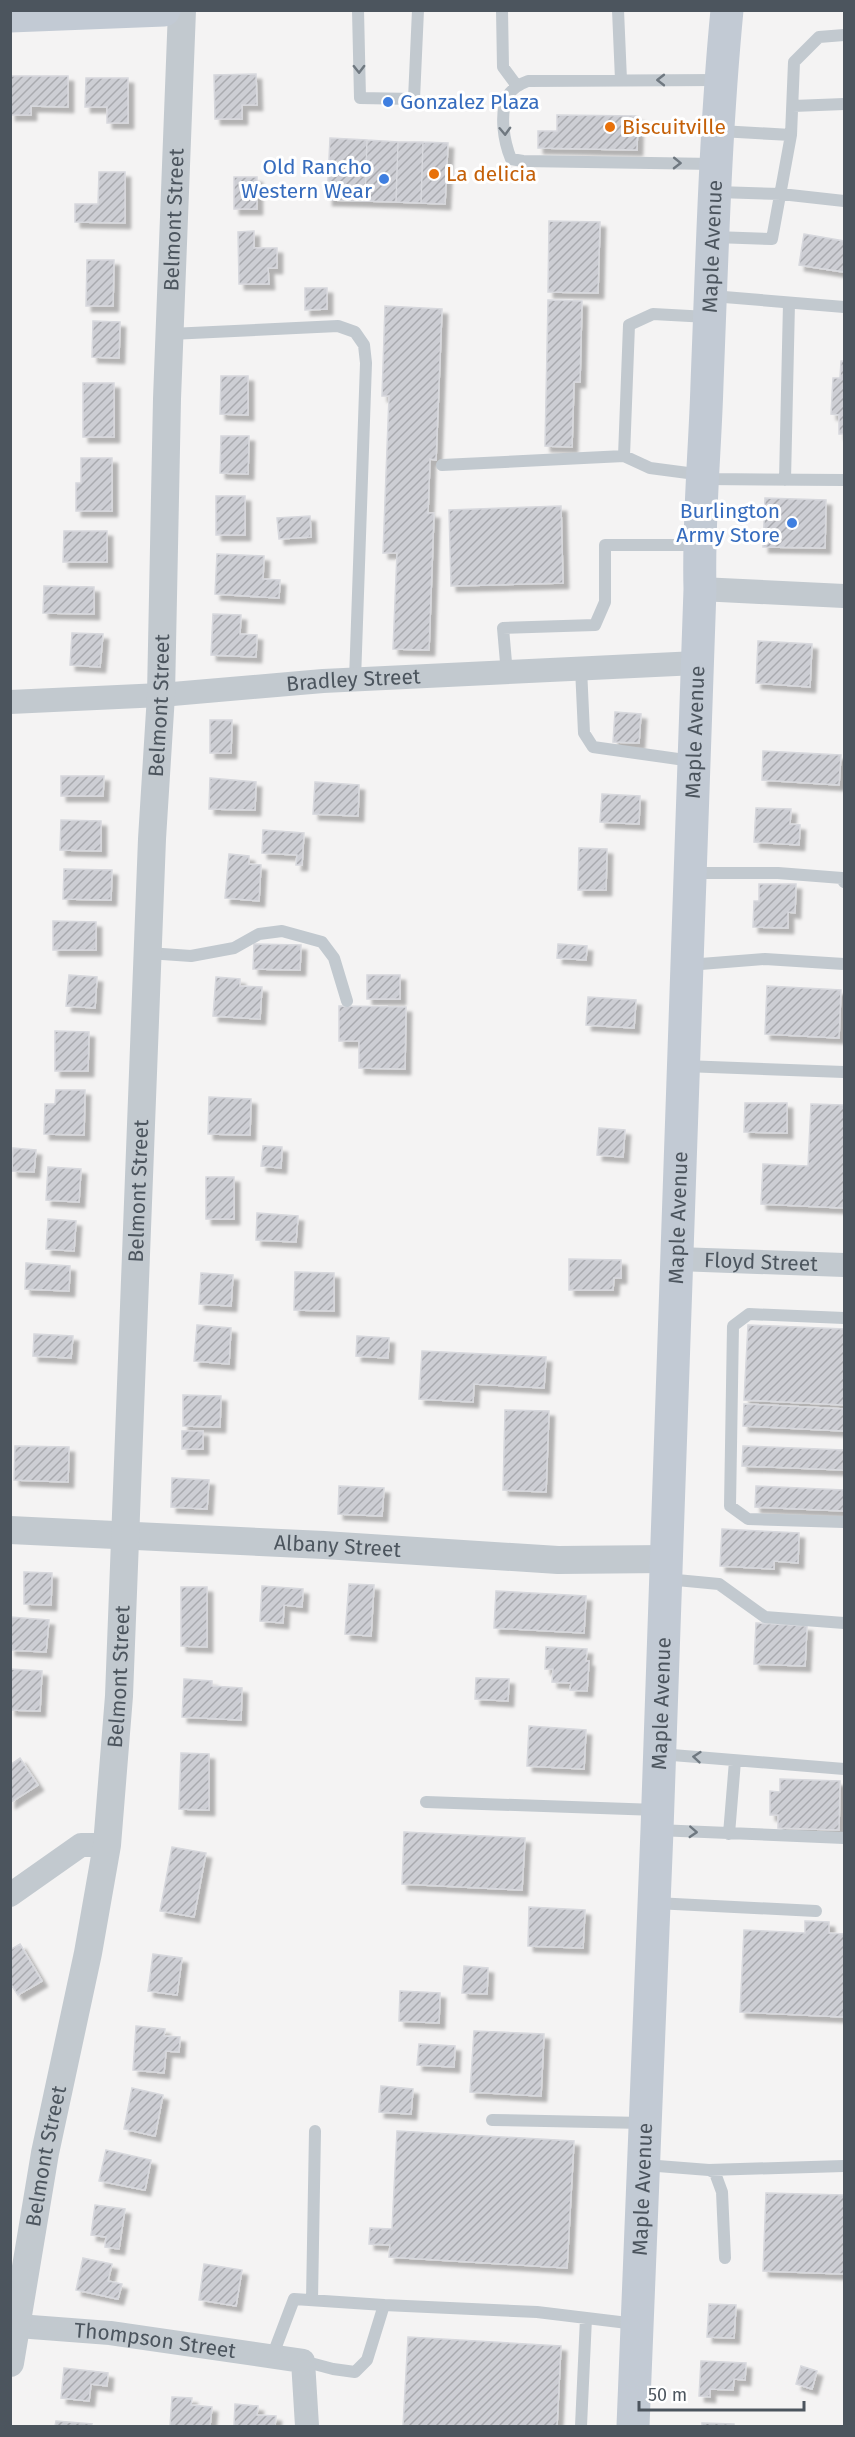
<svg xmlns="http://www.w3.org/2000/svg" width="855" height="2437" font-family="'Fira Sans',sans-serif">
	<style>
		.building { fill: url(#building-hatch); stroke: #d7d8dd; stroke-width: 1.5; filter: url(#shadow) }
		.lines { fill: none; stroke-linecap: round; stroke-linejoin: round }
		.service { stroke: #c2c9cf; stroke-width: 12 }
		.minor { stroke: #c2c9cf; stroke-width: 24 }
		.tertiary { stroke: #c2c9cf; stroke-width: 28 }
		.secondary { stroke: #c2cad4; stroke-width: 33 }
		.oneway { stroke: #6f7880 }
		.shop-dot { fill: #3f7fe0; stroke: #fff; stroke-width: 2 }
		.food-dot { fill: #e8710a; stroke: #fff; stroke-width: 2 }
		.labels { text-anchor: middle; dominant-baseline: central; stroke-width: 6; stroke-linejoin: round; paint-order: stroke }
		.shop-label { font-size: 21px; fill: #366cbe; stroke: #fff; text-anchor: end }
		.food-label { font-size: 21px; fill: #c56008; stroke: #fff; text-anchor: start }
		.street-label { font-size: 21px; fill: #4c555e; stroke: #fff }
	</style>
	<defs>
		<pattern id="building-hatch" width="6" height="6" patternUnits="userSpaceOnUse" patternTransform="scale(1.5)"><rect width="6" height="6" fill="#cdced4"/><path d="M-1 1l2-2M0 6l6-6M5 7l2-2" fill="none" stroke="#a9aaaf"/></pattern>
		<filter id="shadow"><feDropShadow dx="5.5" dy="5.5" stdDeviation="1.5" flood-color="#0004"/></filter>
	</defs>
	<rect width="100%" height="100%" fill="#f4f3f3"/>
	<path class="building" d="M256 74 257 105H242V119H215L214 75Z
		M11 76H68V107L31 106V115H10Z
		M86 78H128V123H107V107H85Z
		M557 115 638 116 637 150 538 148V131H557Z
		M330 138 367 140 365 201 327 200Z
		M367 140 398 142 396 202 365 201Z
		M398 142H423L421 203 396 202Z
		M423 142 448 143 445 204 421 203Z
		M99 172H125V223L75 222V204H98Z
		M234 177H257V209H234Z
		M549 221 600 222 598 293 548 292Z
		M254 231V248H277V268H268L269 284H239L238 232Z
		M804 234 844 241V272L799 265Z
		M87 260H114L113 306H86Z
		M305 288H327V309L305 310Z
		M548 300 582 301 580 382H574L572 447 545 446Z
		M385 306 442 309 436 460 430 459 428 513H434L429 650 393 649 397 553H383L389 396H382Z
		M93 321 120 322 119 358 92 357Z
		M841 361H844V434H839V415L831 414 833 378H840Z
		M221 376H248V415L220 414Z
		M83 383H114V437H83Z
		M221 436H249L248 474 220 473Z
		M81 458H112V511H76V483H81Z
		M216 496H245V535H216Z
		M765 498 826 500 825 548 763 547Z
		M561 506 563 583 451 586 449 510Z
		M310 516 311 537 279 539 277 518Z
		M64 531H107V562H63Z
		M217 554 264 556 263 579 280 580 279 598 215 594Z
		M44 586 94 587V614L43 613Z
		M213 614 241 615 240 634 257 635 256 657 211 655Z
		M72 633 103 634 100 667 70 665Z
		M758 641 812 644 810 687 756 683Z
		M615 712 641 714 639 743 613 742Z
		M210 720H232L231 753H210Z
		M763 751 841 755 839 785 762 780Z
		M61 776H104L103 796H61Z
		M210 778 256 782 255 810 209 809Z
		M315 782 359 785 358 816 313 814Z
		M602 794 640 796 639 824 600 822Z
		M756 808 791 809 790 824 800 825 799 845 754 842Z
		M61 820 101 821V851L60 850Z
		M263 830 304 833 302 865H296L297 855 262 853Z
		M579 848 607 849 606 890H578Z
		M229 854 249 856V864L261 865 259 901 225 898Z
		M64 869 112 870 111 900 63 899Z
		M759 884H796L795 913 788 912V928L753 927 754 901H759Z
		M53 921 96 922V950H53Z
		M254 944 301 945 300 970 253 969Z
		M558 944 587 946 586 960 557 958Z
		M69 975 97 977 95 1008 66 1006Z
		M367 975H400V999H367Z
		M216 977 240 979V986L262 987 260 1019 213 1016Z
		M767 986 841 990 839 1038 765 1034Z
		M588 997 636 1000 634 1028 586 1025Z
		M339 1006 406 1007 405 1069 359 1068V1041H339Z
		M55 1031 89 1032 88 1071H55Z
		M56 1090H85L84 1135 44 1134 45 1104H55Z
		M209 1097 251 1099 250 1135 208 1134Z
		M745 1103H787V1133L744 1132Z
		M811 1104 844 1105V1208L761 1204 763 1164 808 1166Z
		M599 1128 625 1130 623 1157 597 1155Z
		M263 1146 282 1147 281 1168 261 1166Z
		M13 1148 36 1150 34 1172 12 1171Z
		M48 1167 81 1169 79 1202 46 1200Z
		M206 1177H234V1219H206Z
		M257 1213 298 1216 296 1242 256 1240Z
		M48 1219 76 1221 74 1251 46 1249Z
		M569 1259 621 1260V1278H614L613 1290H569Z
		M26 1263 70 1266 69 1291 25 1289Z
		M295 1272 334 1273V1311L294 1310Z
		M201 1273 233 1275 231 1306 199 1304Z
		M197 1325 231 1328 229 1364 194 1361Z
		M748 1325 844 1329V1405L744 1400Z
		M34 1334 73 1336 71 1358 33 1356Z
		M357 1336 389 1338 388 1358 356 1356Z
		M422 1351 546 1357 544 1388 474 1384 473 1402 419 1399Z
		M183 1395 221 1396 220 1427 183 1426Z
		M744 1404 844 1409V1431L743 1426Z
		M505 1410 549 1411 546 1492 503 1490Z
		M182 1431H203V1449H182Z
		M15 1446 69 1447 68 1482 14 1480Z
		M743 1446 844 1450V1470L742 1466Z
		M172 1478 209 1480 207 1509 171 1507Z
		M339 1486 384 1488 382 1516 338 1514Z
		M756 1486 844 1490V1511L755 1507Z
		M722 1529 799 1533 798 1563 774 1561V1569L720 1566Z
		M24 1572 52 1573 51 1605 24 1604Z
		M349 1584 374 1585 371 1636 345 1634Z
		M262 1586 303 1589 302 1607 284 1605 283 1623 260 1621Z
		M181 1587H207V1647L181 1646Z
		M496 1591 586 1596 584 1633 494 1628Z
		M10 1617 49 1620 46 1652 10 1650Z
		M756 1623 807 1626 805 1666 754 1664Z
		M546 1647 587 1649 586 1661H589L587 1691 570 1690 571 1683 552 1682 553 1669H545Z
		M10 1669 42 1671 40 1711 10 1710Z
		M476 1678 509 1679 508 1701 475 1699Z
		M184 1679 212 1681V1686L242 1688 241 1720 182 1717Z
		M529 1726 586 1730 584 1769 527 1766Z
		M181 1753 209 1754V1810L179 1809Z
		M20 1758 38 1785 10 1803V1765Z
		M780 1779 840 1781 839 1830 778 1828V1815H770V1791L780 1792Z
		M404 1832 525 1838 522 1890 402 1884Z
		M172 1847 206 1853 194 1917 160 1911Z
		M529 1907 585 1910 583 1948 528 1946Z
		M805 1921 829 1922V1933L844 1934V2017L740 2012 744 1930 805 1933Z
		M20 1944 42 1981 18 1995 10 1983V1950Z
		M153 1954 182 1958 177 1995 148 1991Z
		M464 1966 488 1968 487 1994 462 1993Z
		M400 1991 440 1993 439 2023 399 2021Z
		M136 2026 165 2029 164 2036 180 2037 179 2052 166 2051 164 2073 133 2070Z
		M474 2031 544 2034 541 2096 470 2092Z
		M419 2044 455 2046 454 2067 417 2065Z
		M381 2086 413 2089 411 2114 379 2112Z
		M132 2088 163 2095 155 2136 124 2129Z
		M397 2131 574 2141 567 2268 389 2257 390 2245 369 2244 370 2228 392 2229Z
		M106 2150 151 2160 145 2190 99 2181Z
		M766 2193 844 2195V2274L763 2271Z
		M95 2205 125 2209 119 2249 105 2247 106 2237 91 2235Z
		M83 2258 112 2264 108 2281 122 2284 118 2299 76 2290Z
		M204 2264 242 2270 236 2306 199 2300Z
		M709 2304 736 2305 734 2338 707 2337Z
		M408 2337 561 2346 557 2426H403Z
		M701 2361 746 2363 745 2380 734 2379 733 2390 710 2389V2397L699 2396Z
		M801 2366 817 2371 812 2389 796 2384Z
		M64 2368 108 2373 107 2386 91 2384 89 2401 61 2398Z
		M172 2397 192 2398 191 2405 212 2407 210 2426H170Z
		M235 2404 258 2406 257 2415 276 2416 275 2426H234Z
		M56 2421 92 2424 91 2426H55Z
		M702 2423 734 2424V2426H702Z"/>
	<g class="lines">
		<path class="service" d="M358 10 360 98 414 99 418 10
			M502 10 503 67 517 86
			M618 10 621 80
			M793 106 844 104
			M720 131 791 135 794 62 819 37 844 35
			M714 164 523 161 511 159C504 142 499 114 508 96 512 88 520 84 528 81L719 80
			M717 192 781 194 844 201
			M714 237 772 239 791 135
			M712 296 844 307
			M170 334 338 326 355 332 364 345 366 363 355 680
			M442 465 624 456
			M703 475 650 468 624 456 629 325 653 314 708 317
			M705 479 844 480
			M785 480 789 303
			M581 668 584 733 593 747 692 761
			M507 674 503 628 595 625 605 602V545H698
			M691 873H778L842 878 844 882
			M148 953 191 956 234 948 259 934 282 931 322 942 334 958 347 1001
			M688 965 765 959 844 964
			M684 1066 844 1072
			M844 1318 749 1314 733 1326 730 1506 748 1519 844 1522
			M666 1579 719 1584 765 1617 844 1623
			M660 1754 844 1769
			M426 1802 657 1810
			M657 1830 844 1838
			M729 1834 735 1761
			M655 1903 816 1911
			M492 2120 644 2123
			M645 2165 709 2170 715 2173 722 2192 725 2258
			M708 2170 844 2166
			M312 2300 315 2131
			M272 2357 294 2299 384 2305
			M303 2361 333 2369 355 2372 367 2360 384 2305 537 2312 636 2324
			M581 2426 586 2318"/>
		<g class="minor">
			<path d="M700 589 844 596"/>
			<path id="s1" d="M10 702 161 695 323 681 697 663"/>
			<path id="s2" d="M677 1259 844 1265"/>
			<path d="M10 1895 81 1845H107"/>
			<path id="s3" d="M10 2332 18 2326 110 2333 303 2361 307 2426"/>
		</g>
		<g class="tertiary">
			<path id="s4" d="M10 1530 324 1545 558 1560 666 1559"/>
			<path id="s5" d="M10 2363 45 2153 88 1953 107 1845 119 1696 152 839 161 695 167 399 182 10"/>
		</g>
		<g class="secondary">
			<path d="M10 16 164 10"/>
			<path id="s6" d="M633 2426 657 1830 700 589C698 521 705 452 707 384 712 259 715 135 727 10"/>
		</g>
	</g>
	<defs><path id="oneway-chevron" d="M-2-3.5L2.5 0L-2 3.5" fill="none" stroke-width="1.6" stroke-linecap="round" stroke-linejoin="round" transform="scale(1.5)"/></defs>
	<g class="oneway">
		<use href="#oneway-chevron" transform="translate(359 69) rotate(89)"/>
		<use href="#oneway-chevron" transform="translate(661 80) rotate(180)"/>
		<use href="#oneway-chevron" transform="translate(505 131) rotate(88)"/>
		<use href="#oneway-chevron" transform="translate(677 163) rotate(1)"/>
		<use href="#oneway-chevron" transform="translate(697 1757) rotate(-175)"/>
		<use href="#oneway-chevron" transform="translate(693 1832) rotate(3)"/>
	</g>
	<g class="shop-dot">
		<circle cx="388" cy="102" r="6"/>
		<circle cx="384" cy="179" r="6"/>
		<circle cx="792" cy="523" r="6"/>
	</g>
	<g class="food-dot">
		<circle cx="610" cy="127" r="6"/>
		<circle cx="434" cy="174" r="6"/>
	</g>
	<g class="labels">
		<g class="shop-label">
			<text x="400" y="102" text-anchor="start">Gonzalez Plaza</text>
			<text x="372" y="167">Old Rancho<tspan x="372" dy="24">Western Wear</tspan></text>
			<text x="780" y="511">Burlington<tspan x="780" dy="24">Army Store</tspan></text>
		</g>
		<g class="food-label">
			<text x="622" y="127">Biscuitville</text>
			<text x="446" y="174">La delicia</text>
		</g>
		<g class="street-label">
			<text stroke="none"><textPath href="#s5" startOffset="2154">Belmont Street</textPath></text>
			<text stroke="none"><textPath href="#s6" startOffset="2181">Maple Avenue</textPath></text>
			<text stroke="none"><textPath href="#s1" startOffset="344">Bradley Street</textPath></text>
			<text stroke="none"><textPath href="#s5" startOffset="1668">Belmont Street</textPath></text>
			<text stroke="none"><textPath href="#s6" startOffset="1695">Maple Avenue</textPath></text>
			<text stroke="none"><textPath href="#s5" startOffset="1182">Belmont Street</textPath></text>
			<text stroke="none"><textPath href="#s6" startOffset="1209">Maple Avenue</textPath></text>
			<text stroke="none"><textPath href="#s2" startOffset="84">Floyd Street</textPath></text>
			<text stroke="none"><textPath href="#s4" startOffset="328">Albany Street</textPath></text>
			<text stroke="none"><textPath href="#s5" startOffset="696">Belmont Street</textPath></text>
			<text stroke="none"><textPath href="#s6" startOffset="723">Maple Avenue</textPath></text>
			<text stroke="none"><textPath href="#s5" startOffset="210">Belmont Street</textPath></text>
			<text stroke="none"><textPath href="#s6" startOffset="237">Maple Avenue</textPath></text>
			<text stroke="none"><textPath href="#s3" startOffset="148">Thompson Street</textPath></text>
		</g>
	</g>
	<rect width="855" height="2437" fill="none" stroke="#4c555e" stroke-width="24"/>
	<path d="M639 2401v9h165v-9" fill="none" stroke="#4c555e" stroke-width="3"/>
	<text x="648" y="2401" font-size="18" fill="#4c555e" stroke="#ffffff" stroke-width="4.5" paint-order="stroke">50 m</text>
</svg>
